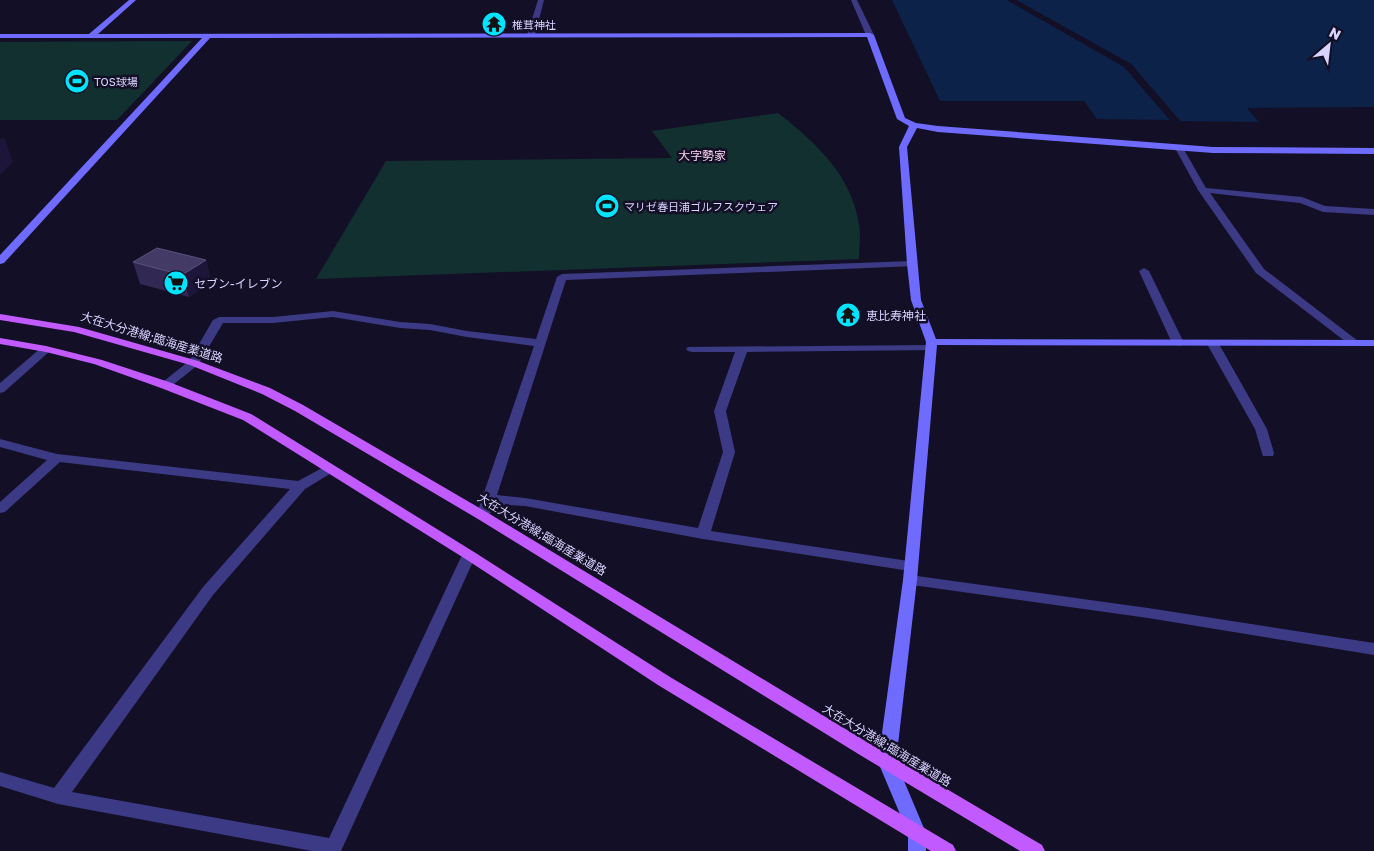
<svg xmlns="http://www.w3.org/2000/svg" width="1374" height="851" font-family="'Golos Text','Noto Sans JP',sans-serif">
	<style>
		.green { fill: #12302f }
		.water { fill: #0c2248 }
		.pier { fill: #130f26 }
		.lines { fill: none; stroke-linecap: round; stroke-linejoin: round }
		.street { fill: #3d3a85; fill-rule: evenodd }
		.secondary { fill: #6f6bff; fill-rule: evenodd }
		.primary { fill: #c25bff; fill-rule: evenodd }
		.wall { fill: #312854 }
		.shaded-wall { fill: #1d163a }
		.building { fill: #433a66; stroke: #5a527e }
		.labels { text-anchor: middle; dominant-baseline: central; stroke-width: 5; stroke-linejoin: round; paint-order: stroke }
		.far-poi-label { font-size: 11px; fill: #d9d4ff; stroke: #130f26; text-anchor: start }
		.far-quarter-label { font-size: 12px; fill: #ffd6f0; stroke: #130f26 }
		.poi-label { font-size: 12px; fill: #d9d4ff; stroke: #130f26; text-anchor: start }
		.street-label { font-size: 12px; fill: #d9d4ff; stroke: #130f26 }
	</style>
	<rect width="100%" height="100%" fill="#130f26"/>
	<path class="green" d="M192 41 117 120H0V42Z
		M778 113C815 142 852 175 859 225 861 235 859 248 859 259L316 279 386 161 672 158 652 131Z"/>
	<path class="water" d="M892 0H1007L1125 67 1170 120 1097 119 1084 101H940Z
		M1016 0H1374V107L1247 108 1259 122 1180 121 1131 64Z"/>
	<path class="pier" d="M1007 0H1016L1131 64 1180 121 1177 120 1130 66 1077 37 1126 65 1172 120H1170L1124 67Z"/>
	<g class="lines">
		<path class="street" d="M538 0H544L535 35 531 37 527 35Z
			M851 0H857L874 35 873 37 866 35Z
			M1179 145 1183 148 1206 188 1302 197 1325 206 1374 209V215L1323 212 1300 203 1210 193 1264 269 1358 341 1360 343 1358 345H1350L1256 273 1198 190 1175 148Z
			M912 261 916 262 917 264 916 266 566 280 497 495 525 498 698 528 723 452 714 411 735 352H692L688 351 686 349 688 347 931 345 937 348 935 350 747 352 726 411 735 452 711 531 915 562 917 566 915 570 910 571 703 539 525 506 494 504 488 519H478L476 516 534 346 467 337 430 330 400 328 333 317 273 323H223L198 365 169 388H161L159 385 189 361 213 320 219 317H273L333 311 400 322 430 324 467 331 536 339 557 277 562 274Z
			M1144 268 1149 271 1184 343 1182 345 1178 346 1172 343 1139 271Z
			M1213 341 1219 344 1267 429 1274 453 1273 456H1263L1262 453 1255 429 1207 344Z
			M46 346 52 349 50 351 4 392 0 393V383L42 347Z
			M0 439 57 454 298 481 326 466 331 465 338 469 305 489 213 595 72 792 329 838 462 555 464 552H474L476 555 341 851H312L58 804 0 786V772L54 788 203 587 290 489 60 462 5 512 0 513V502L47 460 0 447Z
			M910 575 1148 608 1374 643V655L1148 618 905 584 903 580 905 576Z"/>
		<path class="secondary" d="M129 0H136L98 34 870 33 874 35 905 118 916 123 938 126 1213 147 1374 148V154L1213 153 938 132 917 128 907 147 921 300 936 339 1374 340V346L937 345 917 580 896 762 926 833V851H908V833L878 762 903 580 926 342 911 300 907 264 899 147 909 126 897 119 867 37 210 38 4 263 0 264V255L202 38H0V34H89Z"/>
		<path class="primary" d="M0 314 79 327 198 361 270 388 303 405 488 513 872 745 1042 845 1045 851H1020L860 755 478 519 295 411 262 394 190 365 74 332 0 320Z
			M0 338 46 346 102 360 169 382 251 414 474 552 670 677 953 845 956 851H931L658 685 464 558 243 420 161 388 94 364 46 352 0 344Z"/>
	</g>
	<path class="wall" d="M206 260 211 282 189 297 140 284 133 262Z"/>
	<path class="shaded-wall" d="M4 137 13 162 0 174V140Z
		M206 260 211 282 189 297 182 275Z"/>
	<path class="building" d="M157 248 206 260 182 275 133 262Z"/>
	<defs>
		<symbol id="temple-disc" viewBox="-11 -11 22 22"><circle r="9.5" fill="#00e5ff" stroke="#130f26"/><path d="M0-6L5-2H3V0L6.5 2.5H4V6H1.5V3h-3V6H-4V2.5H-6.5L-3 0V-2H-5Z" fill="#111"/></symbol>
		<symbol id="stadium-disc" viewBox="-11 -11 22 22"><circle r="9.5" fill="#00e5ff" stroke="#130f26"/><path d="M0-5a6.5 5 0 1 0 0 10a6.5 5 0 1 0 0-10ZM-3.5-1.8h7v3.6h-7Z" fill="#111"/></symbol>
		<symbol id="supermarket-disc" viewBox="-11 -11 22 22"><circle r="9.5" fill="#00e5ff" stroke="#130f26"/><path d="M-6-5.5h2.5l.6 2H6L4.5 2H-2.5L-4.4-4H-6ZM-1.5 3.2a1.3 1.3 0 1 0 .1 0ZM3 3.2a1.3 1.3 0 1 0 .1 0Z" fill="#111"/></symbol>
	</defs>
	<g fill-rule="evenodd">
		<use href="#temple-disc" x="480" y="10" width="28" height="28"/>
		<use href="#stadium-disc" x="63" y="67" width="28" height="28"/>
		<use href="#stadium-disc" x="593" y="192" width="28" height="28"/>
		<use href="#supermarket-disc" x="162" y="269" width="28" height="28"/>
		<use href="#temple-disc" x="834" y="301" width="28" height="28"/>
	</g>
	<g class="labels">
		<g class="far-poi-label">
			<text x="512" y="24">椎茸神社</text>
			<text x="94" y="81">TOS球場</text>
			<text x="624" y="206">マリゼ春日浦ゴルフスクウェア</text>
		</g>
		<g class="far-quarter-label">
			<text x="702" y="155">大字勢家</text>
		</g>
		<g class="poi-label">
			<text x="194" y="283">セブン-イレブン</text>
			<text x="866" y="315">恵比寿神社</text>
		</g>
		<g class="street-label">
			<text transform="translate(152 337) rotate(17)">大在大分港線;臨海産業道路</text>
			<text transform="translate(542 534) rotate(31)">大在大分港線;臨海産業道路</text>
			<text transform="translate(887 745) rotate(31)">大在大分港線;臨海産業道路</text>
		</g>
	</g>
	<g transform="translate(1329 45) rotate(28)" stroke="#130f26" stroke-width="4" paint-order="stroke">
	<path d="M0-4L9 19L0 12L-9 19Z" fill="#d9d4ff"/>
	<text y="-8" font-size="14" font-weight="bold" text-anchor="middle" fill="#d9d4ff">N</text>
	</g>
</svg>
